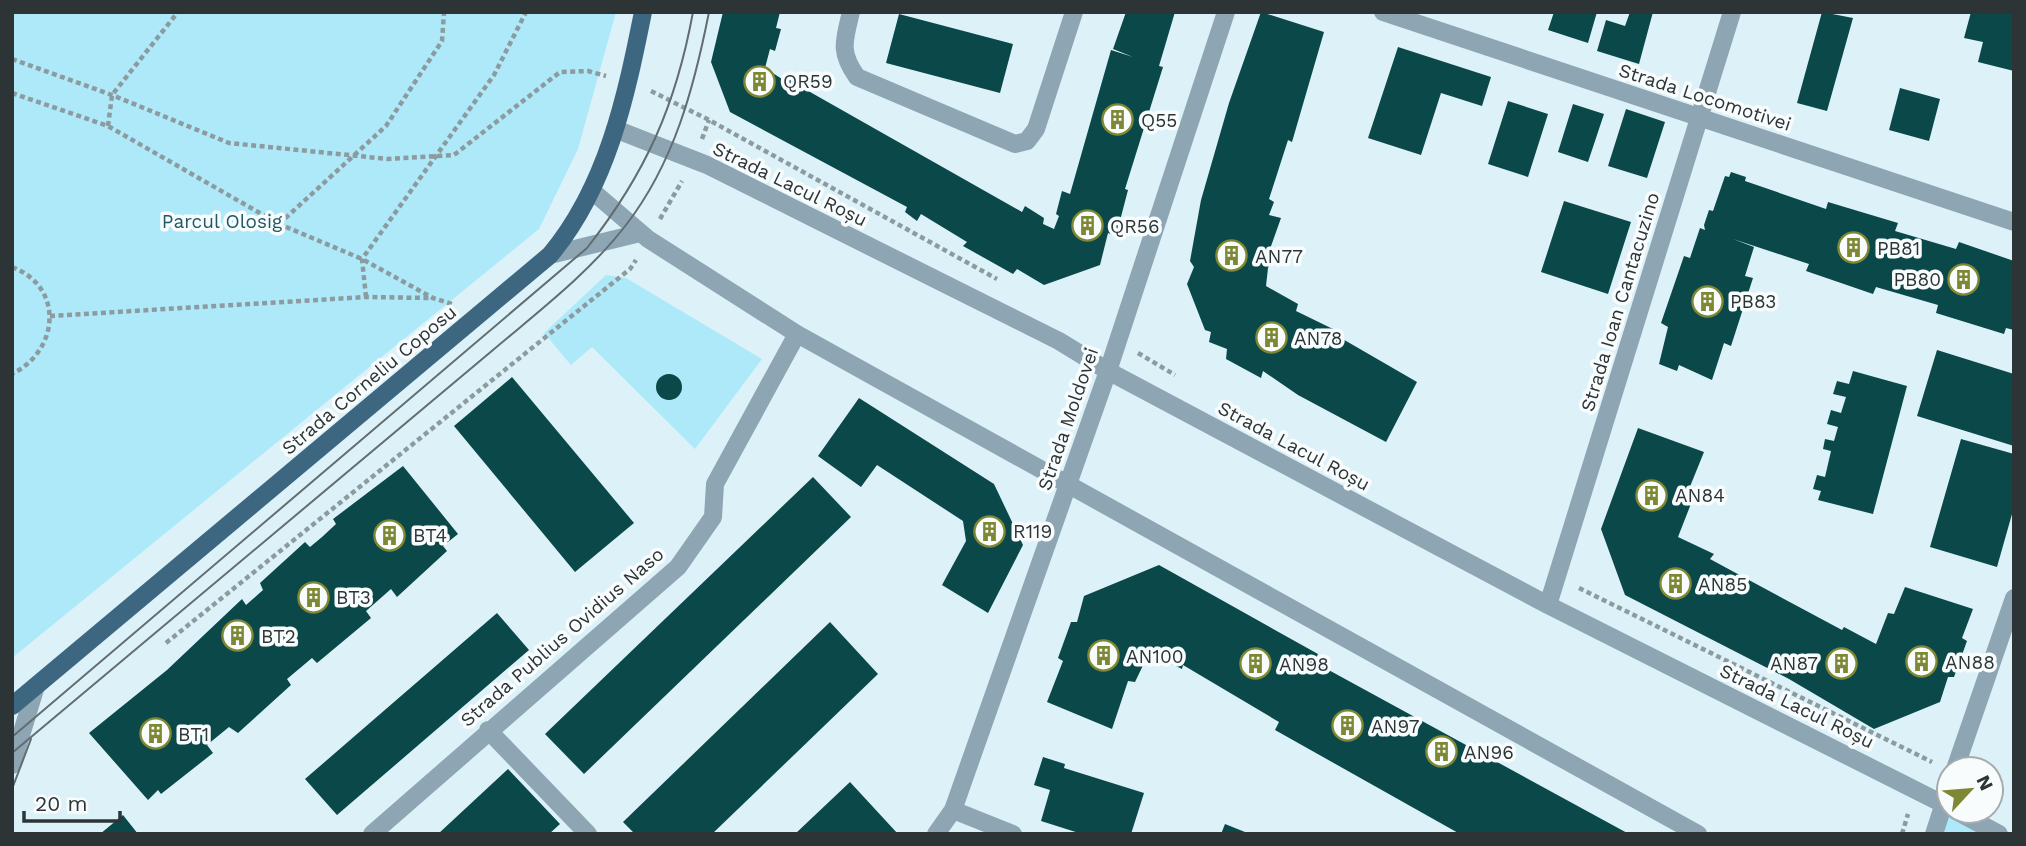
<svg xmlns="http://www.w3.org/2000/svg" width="2026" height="846" font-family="'Work Sans',sans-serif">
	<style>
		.green { fill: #aee9f9 }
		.building { fill: #0a4849 }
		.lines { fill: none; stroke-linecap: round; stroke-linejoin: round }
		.path { stroke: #8c9b9f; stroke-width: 4.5; stroke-dasharray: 5 3.5; stroke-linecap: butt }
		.minor { stroke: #8ea5b3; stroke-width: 18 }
		.major { stroke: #3d6781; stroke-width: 18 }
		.tram { stroke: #616d70; stroke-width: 2 }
		.labels { text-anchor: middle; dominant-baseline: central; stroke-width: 7; stroke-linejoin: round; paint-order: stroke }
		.poi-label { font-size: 19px; fill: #2c3436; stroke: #f8fcfd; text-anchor: start }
		.street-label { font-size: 19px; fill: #2c3436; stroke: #f8fcfd }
		.park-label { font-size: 19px; fill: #205865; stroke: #f8fcfd }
	</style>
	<rect width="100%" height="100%" fill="#ddf2f8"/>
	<path class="green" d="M12 12H616L578 149 539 229 12 658Z
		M606 275 626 278 762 359 695 449 592 347 571 365 544 333Z
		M1943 804 1998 834H1934Z"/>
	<path class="building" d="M723 12H780L776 28 781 29 775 51 770 49 765 68 782 79 787 73 806 83 803 88 1022 212 1025 206 1044 218 1043 224 1054 229 1059 216 1056 214 1062 191 1070 194 1111 50 1133 57 1113 49 1126 12H1175L1159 66 1163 67 1125 189 1128 190 1116 236 1108 233 1100 265 1044 285 1017 269 1013 274 963 246 967 242 921 214 917 221 905 212 907 207 730 112 711 62Z
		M1261 12 1324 32 1292 142 1288 140 1269 199 1274 202 1269 215 1281 218 1270 249 1276 251 1268 268 1266 286 1298 304 1296 311 1335 330 1334 334 1417 382 1386 442 1298 395 1263 371 1261 378 1226 359 1227 349 1209 342 1211 332 1205 330 1187 284 1194 267 1190 261 1201 200 1229 103Z
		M1554 12H1597L1588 43 1548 30Z
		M1630 12H1653L1639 64 1597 51 1606 20 1625 26Z
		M1822 12 1853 18 1827 111 1797 103Z
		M1971 12H2014V71L1978 62 1983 42 1964 38Z
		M899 14 1013 44 1000 93 886 63Z
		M1398 47 1491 77 1482 106 1441 93 1421 155 1368 138Z
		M1900 88 1940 99 1929 141 1889 130Z
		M1508 101 1548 114 1528 177 1488 164Z
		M1573 104 1604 114 1588 162 1558 152Z
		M1626 109 1665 122 1647 178 1608 166Z
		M1731 172 1746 177 1745 181 1826 209 1828 202 1898 223 1895 231 1956 249 1959 242 2014 261V330L2006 328 2004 334 1936 313 1938 305 1876 287 1873 294 1806 271 1809 264 1733 239 1754 247 1745 276 1753 278 1731 346 1724 343 1712 380 1679 365 1677 371 1659 364 1668 327 1661 323 1684 256 1690 258 1700 228 1705 230 1704 225 1709 210 1713 211 1725 176 1729 177Z
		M1564 201 1631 222 1608 294 1541 272Z
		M1937 350 2014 374V446L1917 416Z
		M1853 371 1907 386 1873 514 1818 500 1821 491 1813 489 1817 475 1825 477 1831 451 1823 449 1825 439 1834 441 1838 427 1827 424 1831 410 1841 413 1846 397 1833 394 1837 381 1849 384Z
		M656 387a13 13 0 1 1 26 0a13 13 0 1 1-26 0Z
		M512 377 634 523 575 572 454 426Z
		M859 398 994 484 1023 545 988 613 942 585 966 541 963 521 877 465 861 487 818 456Z
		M1638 428 1704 452 1687 494 1694 496 1678 537 1714 554 1710 559 1734 572 1842 630 1844 627 1876 644 1888 613 1894 614 1905 587 1973 609 1962 638 1967 641 1954 677H1948L1940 702 1874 729 1789 679 1625 595 1601 529Z
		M1961 439 2014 454V507L1997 567 1930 547Z
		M403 466 458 534 443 546 447 551 397 597 391 589 366 611 371 618 317 663 312 658 287 679 291 685 238 733 229 727 207 745 213 753 161 794 158 790 148 800 89 733 167 670 242 599 246 605 263 590 260 583 305 542 310 547 322 537 336 524 333 519Z
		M813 477 851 517 584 774 545 734Z
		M1159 565 1318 654 1314 662 1629 834H1460L1275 730 1279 722 1183 665 1182 669 1149 653 1135 682 1128 681 1112 729 1047 702 1063 661 1058 658 1071 622H1077L1084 596Z
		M497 613 529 650 337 815 305 779Z
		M830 622 878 674 712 834H635L623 822Z
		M1043 757 1065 764 1064 768 1144 793 1131 834H1082L1041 821 1050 790 1034 785Z
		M508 769 560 824 549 834H438Z
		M850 782 898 834H795Z
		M123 815 138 834H100Z
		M1225 824 1250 834H1221Z"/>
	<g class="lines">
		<path class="path" d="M12 59 112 95 229 143 388 159 454 155 560 72 588 71 606 76
			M651 91 709 120 997 279
			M12 93 108 126 279 224 362 259 433 298 455 305
			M108 126 112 95 178 12
			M702 139 709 120
			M660 219 682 181
			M279 224 386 126 442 41 444 12
			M12 267C65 287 59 351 12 374
			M366 297 362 259 494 75 526 12
			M50 316 366 297 430 298
			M1138 353 1175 375
			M1579 588 1932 762
			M166 643 630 269 636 260
			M1902 834 1908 814"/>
		<path class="minor" d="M851 12C844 41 839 52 857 77L1015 144 1027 141 1036 129 1074 12
			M1383 12 2014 222
			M615 129 707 165 1059 341 1108 371 1548 605 1949 807
			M591 190 648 239 797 334 1698 834
			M550 255 640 233
			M1548 605 1732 12
			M488 730 588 834
			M12 765 36 686
			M1955 769 2014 598
			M953 810 1013 834
			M1956 811 1999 834
			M372 834 678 567 713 517 715 484 797 334
			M936 834 953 810 1108 371 1226 12
			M1934 834 1949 788"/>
		<path class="major" d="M12 706 550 255C607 187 626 97 643 12"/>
		<path class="tram" d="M12 737 587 248C646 173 676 105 693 12
			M12 753 493 350C539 311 589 273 626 225 674 163 694 88 709 12
			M12 789 31 739"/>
	</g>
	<defs>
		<symbol id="building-ring" viewBox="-11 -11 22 22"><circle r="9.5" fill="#f8fcfd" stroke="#7e8734" stroke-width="1.5"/><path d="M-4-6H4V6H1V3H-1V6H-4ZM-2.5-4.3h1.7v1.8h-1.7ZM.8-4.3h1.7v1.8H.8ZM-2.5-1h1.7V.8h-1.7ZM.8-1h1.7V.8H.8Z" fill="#7e8734"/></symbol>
	</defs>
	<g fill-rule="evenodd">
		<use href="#building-ring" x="742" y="64" width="35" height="35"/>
		<use href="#building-ring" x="1100" y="102" width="35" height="35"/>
		<use href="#building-ring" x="1070" y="208" width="35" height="35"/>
		<use href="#building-ring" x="1836" y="230" width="35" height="35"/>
		<use href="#building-ring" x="1214" y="238" width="35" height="35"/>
		<use href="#building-ring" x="1946" y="262" width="35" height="35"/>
		<use href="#building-ring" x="1690" y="284" width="35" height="35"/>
		<use href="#building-ring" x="1254" y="320" width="35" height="35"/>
		<use href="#building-ring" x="1634" y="478" width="35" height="35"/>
		<use href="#building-ring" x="972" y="514" width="35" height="35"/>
		<use href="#building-ring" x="372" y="518" width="35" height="35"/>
		<use href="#building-ring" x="1658" y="566" width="35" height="35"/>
		<use href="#building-ring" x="296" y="580" width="35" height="35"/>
		<use href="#building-ring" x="220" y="618" width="35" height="35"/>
		<use href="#building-ring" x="1086" y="638" width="35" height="35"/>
		<use href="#building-ring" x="1904" y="644" width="35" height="35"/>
		<use href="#building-ring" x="1824" y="646" width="35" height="35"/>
		<use href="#building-ring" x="1238" y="646" width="35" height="35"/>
		<use href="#building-ring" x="1330" y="708" width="35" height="35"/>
		<use href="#building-ring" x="138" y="716" width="35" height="35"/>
		<use href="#building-ring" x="1424" y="734" width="35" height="35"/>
	</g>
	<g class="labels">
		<g class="poi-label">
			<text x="783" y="81">QR59</text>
			<text x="1141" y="120">Q55</text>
			<text x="1110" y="226">QR56</text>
			<text x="1877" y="248">PB81</text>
			<text x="1255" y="256">AN77</text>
			<text x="1941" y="279" text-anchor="end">PB80</text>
			<text x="1730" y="301">PB83</text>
			<text x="1294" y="338">AN78</text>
			<text x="1675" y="495">AN84</text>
			<text x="1013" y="531">R119</text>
			<text x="413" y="535">BT4</text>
			<text x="1698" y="584">AN85</text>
			<text x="336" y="597">BT3</text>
			<text x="261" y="636">BT2</text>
			<text x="1126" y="656">AN100</text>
			<text x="1945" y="662">AN88</text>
			<text x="1818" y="663" text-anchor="end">AN87</text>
			<text x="1279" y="664">AN98</text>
			<text x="1371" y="726">AN97</text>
			<text x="178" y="734">BT1</text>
			<text x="1464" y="752">AN96</text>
		</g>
		<g class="street-label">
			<text transform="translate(1705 97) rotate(18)">Strada Locomotivei</text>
			<text transform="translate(790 184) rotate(26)">Strada Lacul Roșu</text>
			<text transform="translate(1620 302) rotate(-73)">Strada Ioan Cantacuzino</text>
			<text transform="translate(369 380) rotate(-40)">Strada Corneliu Coposu</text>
			<text transform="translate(1068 419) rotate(-71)">Strada Moldovei</text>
			<text transform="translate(1294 446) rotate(28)">Strada Lacul Roșu</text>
			<text transform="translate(562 637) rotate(-41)">Strada Publius Ovidius Naso</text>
			<text transform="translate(1797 706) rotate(26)">Strada Lacul Roșu</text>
		</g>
		<g class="park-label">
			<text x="222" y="221">Parcul Olosig</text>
		</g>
	</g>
	<rect width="2026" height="846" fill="none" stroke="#2c3436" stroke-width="28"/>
	<g transform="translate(1970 790) rotate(64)"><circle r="33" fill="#f8fcfd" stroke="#a6acad" stroke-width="2"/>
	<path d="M0-5L12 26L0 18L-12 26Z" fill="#7e8734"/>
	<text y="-10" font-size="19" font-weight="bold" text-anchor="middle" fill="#2c3436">N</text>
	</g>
	<path d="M24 811v10h96v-10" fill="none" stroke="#2c3436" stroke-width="3.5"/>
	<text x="35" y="811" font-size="21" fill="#2c3436" stroke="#f8fcfd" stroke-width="5" paint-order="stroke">20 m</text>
</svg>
